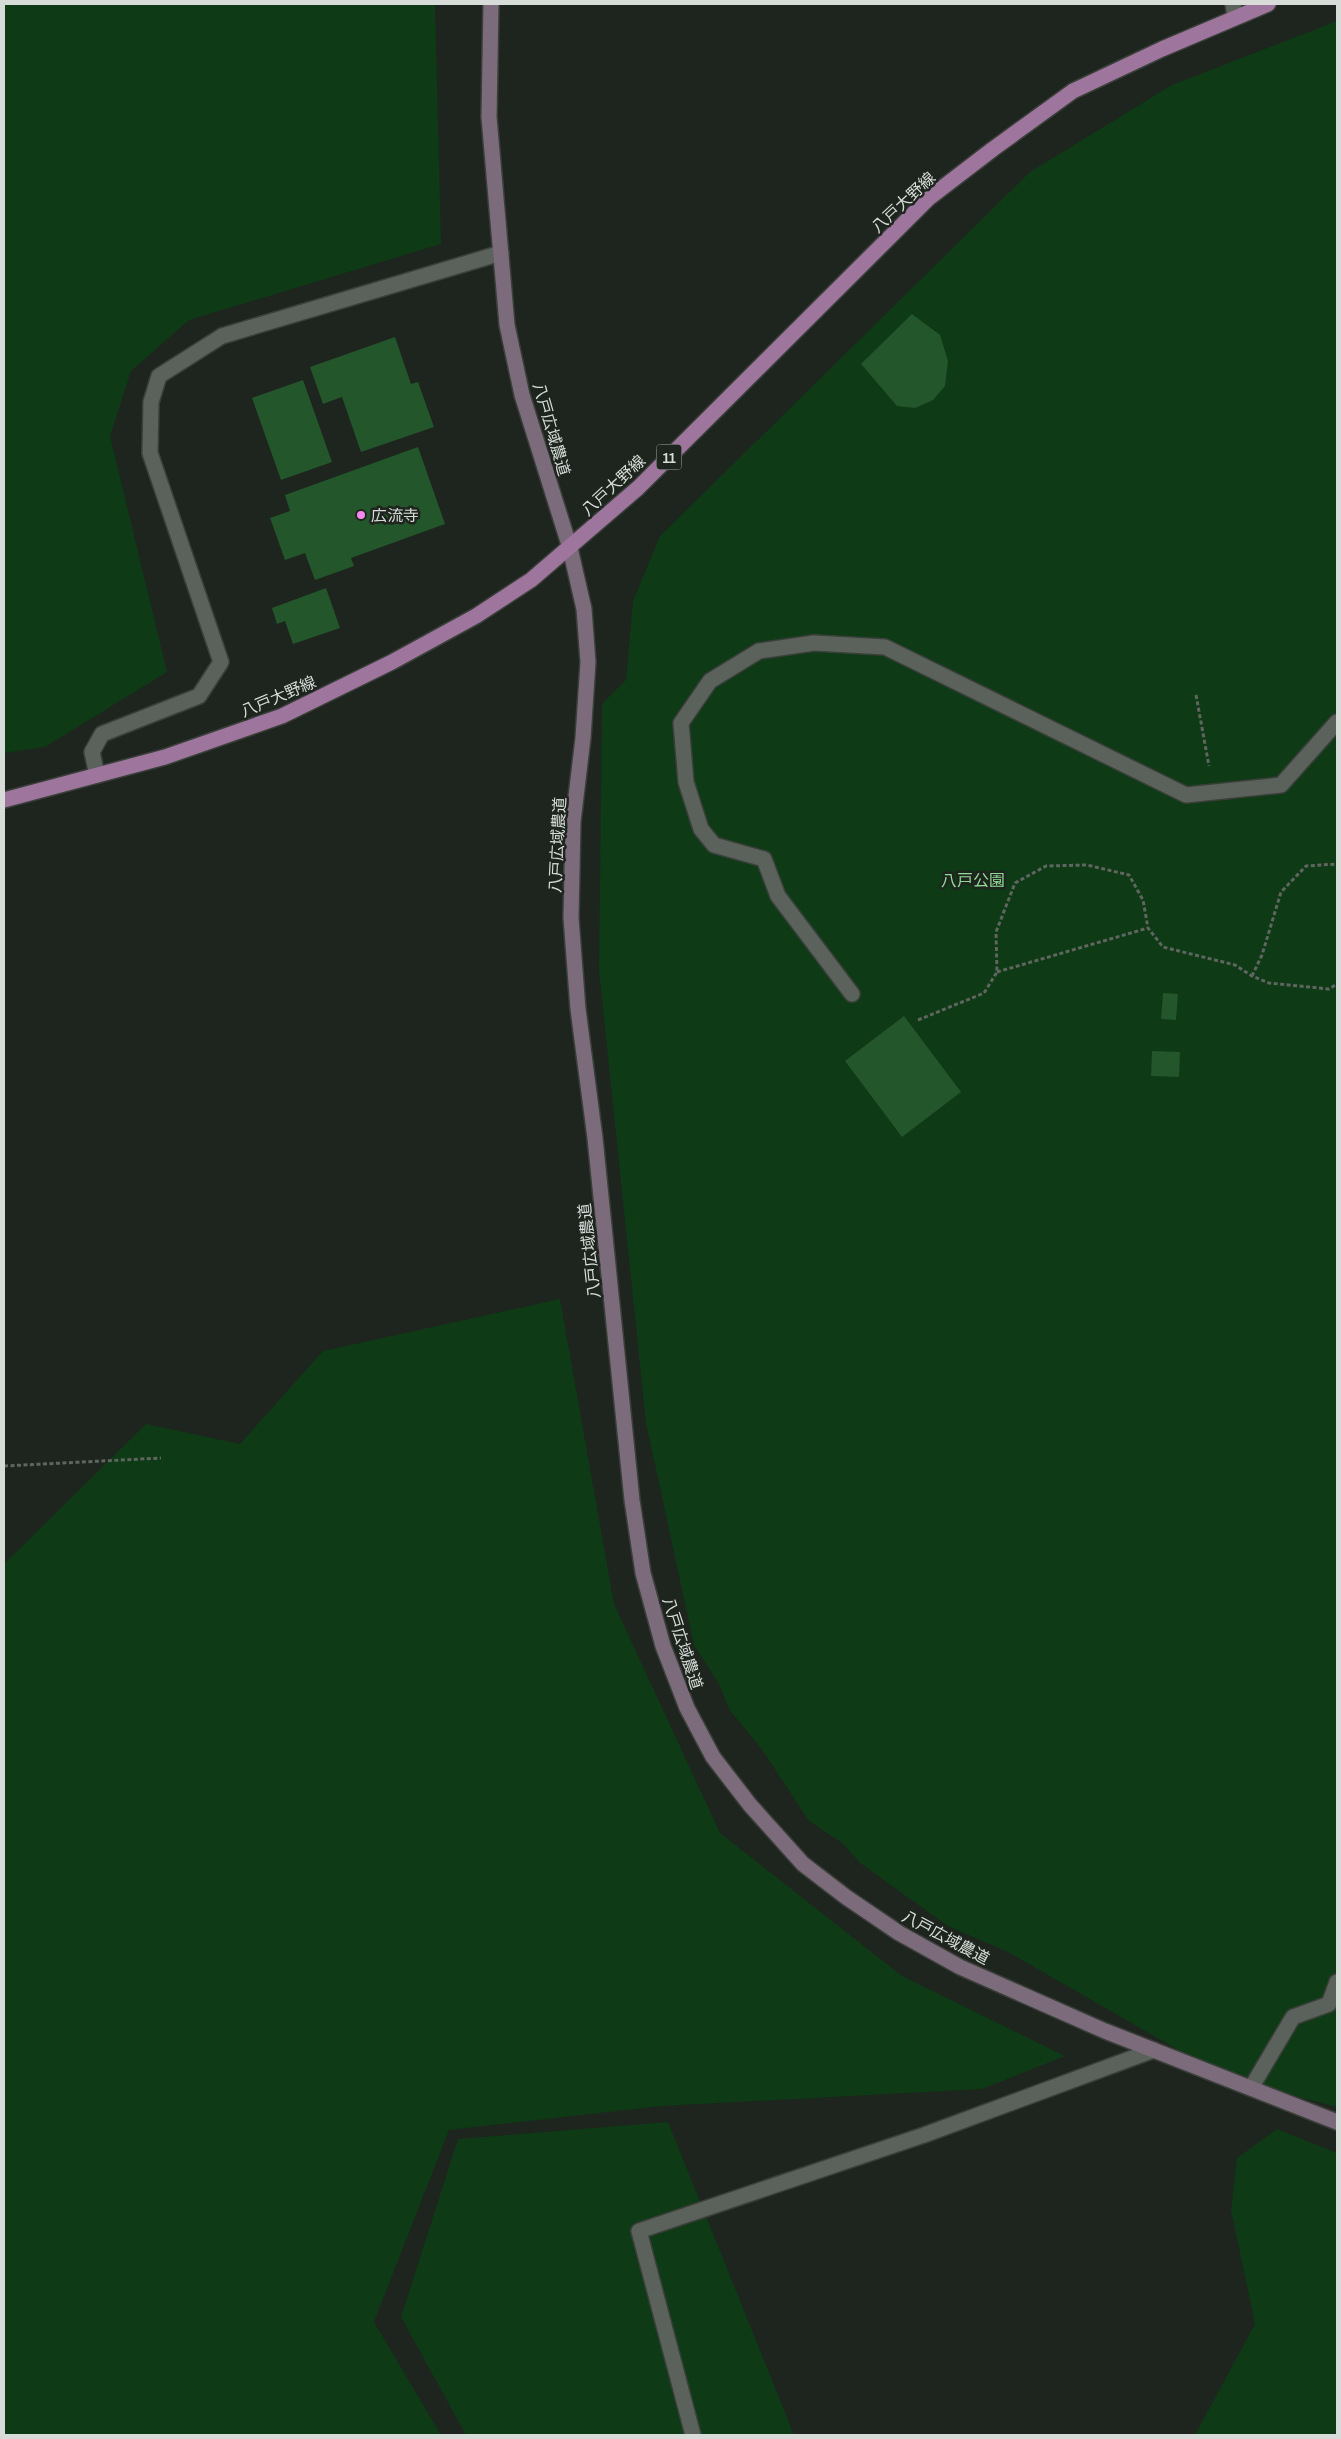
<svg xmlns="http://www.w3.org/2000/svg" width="1341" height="2439" font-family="'Archivo Narrow','Noto Sans JP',sans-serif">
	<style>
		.green { fill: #0e3a16 }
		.building { fill: #23562a }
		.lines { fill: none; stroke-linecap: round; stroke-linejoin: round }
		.lane-casing { stroke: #3a3f3a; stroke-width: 18 }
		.street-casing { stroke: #3a3f3a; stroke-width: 18 }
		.secondary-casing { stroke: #3a3f3a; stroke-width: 18 }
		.primary-casing { stroke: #3a3f3a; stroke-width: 18 }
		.path { stroke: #5f655f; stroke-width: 3; stroke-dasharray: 4 2.5; stroke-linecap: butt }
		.lane { stroke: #5a625b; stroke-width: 15 }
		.street { stroke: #5a625b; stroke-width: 15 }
		.secondary { stroke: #7c6b7b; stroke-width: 15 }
		.primary { stroke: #9e759c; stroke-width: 15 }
		.poi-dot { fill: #f589ef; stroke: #1e251e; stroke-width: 2 }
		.labels { text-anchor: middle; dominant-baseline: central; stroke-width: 5; stroke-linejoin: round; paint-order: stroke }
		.shield { fill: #1e251e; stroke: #a0a5a0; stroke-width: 1 }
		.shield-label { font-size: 15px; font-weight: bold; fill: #d7dcd8 }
		.street-label { font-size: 16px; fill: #d7dcd8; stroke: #1e251e }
		.poi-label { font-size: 16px; fill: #d7dcd8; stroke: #1e251e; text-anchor: start }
		.park-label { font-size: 16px; fill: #90da96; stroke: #1e251e }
	</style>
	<rect width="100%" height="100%" fill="#1e251e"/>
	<path class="green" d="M4 4H435L441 244 189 320 131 371 110 436 167 672 45 747 4 753Z
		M1337 21V2107L1227 2078 1010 1953 948 1926 860 1863 842 1843 809 1821 763 1751 729 1709 719 1684 694 1645 646 1423 599 970 602 704 626 680 633 601 660 536 1030 172 1172 85Z
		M560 1299 614 1604 720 1833 902 1976 1065 2056 982 2089 661 2106 449 2130 374 2322 441 2435H4V1564L146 1424 240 1444 323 1351Z
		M668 2122 794 2435H466L401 2317 458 2139Z
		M1277 2129 1337 2153V2435H1195L1255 2324 1231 2210 1237 2158Z"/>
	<path class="building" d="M912 314 940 335 948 361 945 386 933 400 915 408 897 406 861 364Z
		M395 337 411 384 418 382 434 427 361 452 342 397 323 404 310 367Z
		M303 380 332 462 281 480 252 398Z
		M418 447 445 524 351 558 354 566 315 580 305 553 285 560 270 518 290 511 285 495Z
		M326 588 340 628 293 644 285 621 277 624 272 608Z
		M1163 993 1178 994 1176 1020 1161 1019Z
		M904 1016 961 1092 902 1137 845 1061Z
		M1152 1051 1180 1052 1179 1077 1151 1076Z"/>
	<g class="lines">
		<defs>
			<path id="lane" d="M97 775 92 752 102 734 199 696 221 662 150 453 151 402 159 376 222 336 501 253
				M852 994 778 896 764 859 714 845 701 829 686 782 681 723 710 681 759 651 814 643 885 647 1186 795 1281 785 1337 722
				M1251 2088 1293 2017 1329 2004 1337 1982
				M693 2435 639 2231 924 2135 1154 2050"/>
			<path id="street" d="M1233 4 1235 16"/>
			<path id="secondary" d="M491 4 489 117 507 325 522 395 570 548 584 609 588 662 583 738 573 822 571 918 578 1009 595 1138 632 1500 643 1573 663 1646 687 1708 713 1757 750 1805 803 1864 846 1897 899 1933 960 1967 1105 2031 1337 2122"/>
			<path id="primary" d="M4 800 165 757 282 716 392 662 476 616 531 580 638 488 929 198 993 149 1073 91 1162 49 1268 4"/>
		</defs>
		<use href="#lane" class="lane-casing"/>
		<use href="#street" class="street-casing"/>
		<use href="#secondary" class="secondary-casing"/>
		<use href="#primary" class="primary-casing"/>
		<path class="path" d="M1196 695 1209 766
			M997 972 1148 928
			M1252 976 1262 955 1281 892 1306 866 1337 864
			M918 1020 984 993 997 972 996 932 1015 883 1046 866 1087 865 1129 875 1143 900 1148 928 1163 947 1235 965 1252 976 1269 983 1329 989 1337 984
			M4 1466 161 1458"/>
		<use href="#lane" class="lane"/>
		<use href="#street" class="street"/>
		<use href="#secondary" class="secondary"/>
		<use href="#primary" class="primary"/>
	</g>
	<circle class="poi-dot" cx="361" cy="515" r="5"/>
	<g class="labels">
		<rect class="shield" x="656.5" y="444.5" width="25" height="25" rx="4"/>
		<g class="shield-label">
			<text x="669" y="457">11</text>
		</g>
		<g class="street-label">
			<text transform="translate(903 202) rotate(-43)">八戸大野線</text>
			<text transform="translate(552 429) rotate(74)">八戸広域農道</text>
			<text transform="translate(613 485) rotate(-43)">八戸大野線</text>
			<text transform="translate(278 696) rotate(-23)">八戸大野線</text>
			<text transform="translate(557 845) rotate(-87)">八戸広域農道</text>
			<text transform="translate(589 1251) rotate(-96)">八戸広域農道</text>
			<text transform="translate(683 1643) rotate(72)">八戸広域農道</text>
			<text transform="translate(946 1937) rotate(28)">八戸広域農道</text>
		</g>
		<g class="poi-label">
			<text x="371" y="515">広流寺</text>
		</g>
		<g class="park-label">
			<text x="973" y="880">八戸公園</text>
		</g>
	</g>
	<rect width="1341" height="2439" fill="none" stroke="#d7dcd8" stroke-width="10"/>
</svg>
